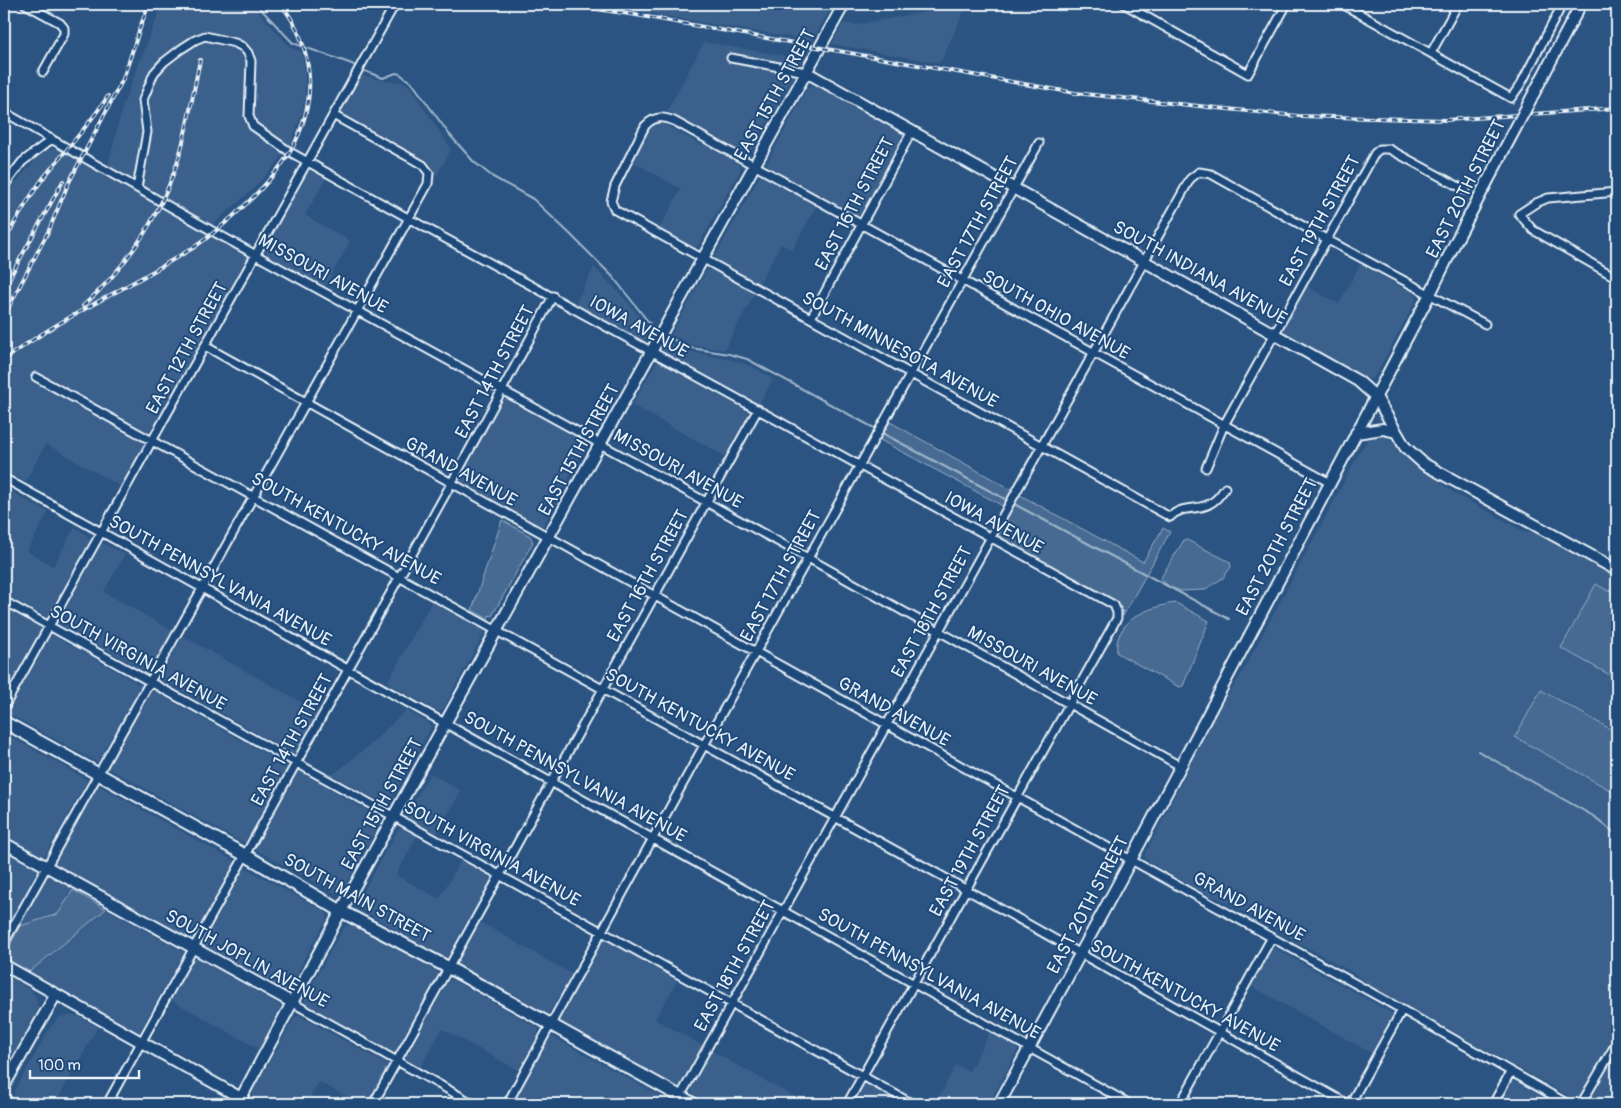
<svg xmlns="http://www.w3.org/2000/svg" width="1621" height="1108" font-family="Pangolin,sans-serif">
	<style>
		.built { fill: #3a608b }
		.green { fill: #476b93; stroke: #98aec6 }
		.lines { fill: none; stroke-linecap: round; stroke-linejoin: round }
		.stream { stroke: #a0b6cb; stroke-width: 2 }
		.street-casing { stroke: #e8f1f8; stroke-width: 11 }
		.secondary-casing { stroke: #e8f1f8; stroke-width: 14 }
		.primary-casing { stroke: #e8f1f8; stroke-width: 15 }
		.street { stroke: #1f4a7a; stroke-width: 7 }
		.secondary { stroke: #1f4a7a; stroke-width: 10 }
		.primary { stroke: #1f4a7a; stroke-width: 11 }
		.rail-casing { stroke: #e8f1f8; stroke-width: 4 }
		.rail { stroke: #1f4a7a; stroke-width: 2; stroke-dasharray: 5.5; stroke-linecap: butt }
		.secondary-bridge-casing { stroke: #e8f1f8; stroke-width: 14; stroke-linecap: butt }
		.secondary-bridge { stroke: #1f4a7a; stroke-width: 10 }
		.labels { text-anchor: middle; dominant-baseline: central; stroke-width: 4; stroke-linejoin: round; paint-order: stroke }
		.street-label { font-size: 18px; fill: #e8f1f8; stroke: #1f4a7a }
	</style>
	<rect width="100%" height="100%" fill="#2b5482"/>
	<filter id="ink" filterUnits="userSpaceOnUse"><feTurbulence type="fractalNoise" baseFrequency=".02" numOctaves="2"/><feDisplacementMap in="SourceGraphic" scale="10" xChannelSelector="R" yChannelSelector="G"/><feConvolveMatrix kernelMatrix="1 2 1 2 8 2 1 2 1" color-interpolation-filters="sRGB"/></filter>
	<g filter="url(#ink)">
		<path class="built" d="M162 4H248L256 9 290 47 301 52 303 58 305 70V99L302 113 290 145 271 170 251 191 212 225 108 166 123 105Z
			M594 4H833L812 41Z
			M965 9 942 60 938 63 832 44 843 23 855 25 935 10Z
			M704 42 803 59 751 151 748 154H742L667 111Z
			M361 75 384 81 404 82 410 87 451 149 437 175 336 118Z
			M812 86 821 87 901 131 903 134 901 141 860 214 858 216H854L767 166V163L807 89Z
			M664 121 668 123 669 127 701 145 706 144 741 166 740 171 698 246 695 248 659 229 681 189 630 160 650 126 656 122Z
			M51 149H56L243 251 247 256V260L150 431H145L47 377 41 385 143 442V446L120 486 46 444 25 482 4 470V196L43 151Z
			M313 169 327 177 305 215 350 241 325 287 268 256 265 250 307 171Z
			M760 176H764L817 205 792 250 781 244 759 284 717 261 714 258Z
			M1360 264 1413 293 1416 297 1415 302 1377 373 1372 379 1365 378 1286 333 1284 330 1306 286 1339 304Z
			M594 267 626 300 652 332 645 341H639L575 304Z
			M709 270H714L755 293 724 350 692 345 671 335 706 271Z
			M668 341 688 351 736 361 753 367 773 379 759 405 665 354 663 349Z
			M659 362 747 411 748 417 726 457 632 405 656 363Z
			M504 399H509L584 441 587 445 543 526 539 525 460 481V478Z
			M1380 436 1389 438 1414 463 1456 494 1525 532 1534 531 1617 577V1104H1583L1368 985 1355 974 1222 900 1207 895 1149 862 1145 857V854L1218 710 1241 675 1362 448 1368 439Z
			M4 488 48 512 27 551 53 566 75 527 89 537V542L47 617 4 594Z
			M102 543 125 554 104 592 173 631 149 673 58 623Z
			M432 601 481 628 484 633 443 709 439 712 387 683Z
			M4 607 41 628 23 662 4 693Z
			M53 635 142 686 124 721 117 728 97 762 6 712V709L20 683 32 668 50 636Z
			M183 636 319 712 296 752 292 753 161 679 160 677Z
			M154 691 287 766V769L246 842H241L108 768V764L125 734 151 692Z
			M406 710 429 723 431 728 389 804H385L332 775 370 745Z
			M4 733 86 779V783L44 857 4 836Z
			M297 772H301L380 818 381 821 341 893 338 895 255 849Z
			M430 773 461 791 436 835 410 820 407 816 408 812Z
			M98 785 234 861V865L192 939H189L54 864 96 786Z
			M401 827 417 836 396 875 439 899 461 860 491 877V881L447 957 442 956 400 932 360 909 358 906V901L397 831Z
			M4 851 35 868 37 871 4 934Z
			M245 868 248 869 327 913V919L304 959 290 990 287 992 202 945Z
			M49 876 73 890 58 914 20 926 46 877Z
			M106 909 184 952 139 1033H135L28 973Z
			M480 922 572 974 549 1013H544L459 964V960Z
			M347 925 353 926 435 970 438 974V978L395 1052H392L308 1006 305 1002V997L343 929Z
			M606 940 678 980 655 1019 703 1046 680 1085H674L560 1021 561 1015 600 944Z
			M1273 947 1392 1013 1393 1018 1373 1054 1249 985 1270 949Z
			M197 958 280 1005V1010L259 1049 171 1000 194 959Z
			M4 973 31 990 36 998 38 1008 34 1023 4 1074Z
			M450 980H453L538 1028V1035L518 1070 442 1029 420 1068 406 1059 407 1055 447 983Z
			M71 1015 80 1017 98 1027 55 1104H26L17 1099 14 1096 15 1090 51 1026 60 1017Z
			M298 1015 387 1064V1068L367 1104H359L319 1082 306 1104H265L253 1097 252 1093 294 1018Z
			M990 1032 1015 1045 1018 1049 989 1104H935L956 1065 969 1071Z
			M551 1036 668 1100 670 1104H511L548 1038Z
			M712 1051 807 1104H712L692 1093 691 1089Z
			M1512 1081H1514L1555 1104H1496L1508 1082Z
			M863 1085 870 1086 902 1104H852Z"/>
		<path class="green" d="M890 422 1012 490 1003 506 880 440Z
			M1020 495 1143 562 1163 528 1170 532 1123 616V612L1115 603 998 538 997 533Z
			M502 520 530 536 533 542 492 616 489 615 488 619 472 610Z
			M1184 540H1187L1230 562 1231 567 1223 578 1204 590 1181 591 1170 587 1160 579Z
			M1596 584 1617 596V679L1561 648Z
			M1176 603 1209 621 1183 686 1179 687 1117 653C1113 621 1149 606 1176 603Z
			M1541 690 1617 733V794L1515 737Z
			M73 890 106 909 28 973 11 962 8 949 20 926 58 914Z"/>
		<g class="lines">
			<path class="stream" d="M256 4 293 43 352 64 358 68
				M362 70 383 78 396 73 400 74 413 84 449 134 474 162 493 177 533 199 569 233 613 277 650 324
				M674 340 691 348 729 354 747 359 874 428
				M884 434 1005 499
				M1016 505 1229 619
				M1478 751 1595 817 1617 835"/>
			<defs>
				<path id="street" d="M25 4 60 23 64 28V34L43 72
					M1124 4 1248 74 1287 4
					M1342 4 1511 98 1521 84 1562 5 1559 4
					M1431 53 1458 4
					M731 58 806 72
					M4 112 214 232 808 558 1180 766
					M4 186 22 162 52 139
					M137 188 147 132 143 100 154 73 164 62 181 49 195 40 205 36 235 43 243 47 248 53 251 61 249 116 253 126 290 152 408 218 1114 605 1117 612V618L847 1104
					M1617 192 1548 198 1536 203 1519 214 1533 230 1617 278
					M811 318 912 131
					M205 346 1017 797 1383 999 1568 1104
					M36 377 960 886 1348 1104
					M1206 468 1224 425 1375 153 1380 149H1389L1465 190
					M4 478 1130 1104
					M1225 488C1206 519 1187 500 1170 517L615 210 611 201 615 186 645 126C654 116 663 116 674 121L1330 483
					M4 601 913 1104
					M4 707 395 4
					M4 943 428 184 429 173 423 165 333 115
					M293 1003 474 1104
					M4 1099 14 1104
					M107 1104 451 484 553 296
					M238 1104 241 1098 252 1104
					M373 1104 758 409
					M507 1104 708 738 1039 143
					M676 1104 1190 179 1199 172 1211 174 1328 240 1485 324
					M1180 1104 1272 937
					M1350 1104 1402 1010
					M1493 1104 1511 1071
					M1581 1104 1617 1042"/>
				<path id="secondary" d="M806 72 1358 381 1376 397 1405 447 1424 464 1617 570
					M1356 433 1383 429 1396 432
					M4 843 293 1003
					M4 965 241 1098 341 911 844 4
					M4 1086 56 994
					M999 1104 1131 860 1430 294 1456 241"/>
				<path id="primary" d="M4 722 245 855 341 911 449 968 694 1104"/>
			</defs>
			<use href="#street" class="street-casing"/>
			<use href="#secondary" class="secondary-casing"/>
			<use href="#primary" class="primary-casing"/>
			<use href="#street" class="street"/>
			<use href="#secondary" class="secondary"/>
			<use href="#primary" class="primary"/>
			<defs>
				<path id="rail" d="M563 4 636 15 1075 93 1227 109 1298 116 1446 120 1617 108
					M139 30 149 4
					M4 242C16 220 29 197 44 177 66 150 89 125 108 96
					M4 288 63 181
					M83 306C130 264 166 208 182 146 189 118 194 89 200 60
					M4 316 49 230 68 184 123 79 141 25
					M4 360C50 325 107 298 157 269 169 262 181 255 193 248 225 226 270 185 290 152 303 130 311 102 309 76 307 51 298 23 280 4"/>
			</defs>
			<use href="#rail" class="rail-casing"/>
			<use href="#rail" class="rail"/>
			<defs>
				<path id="secondary-bridge" d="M1456 241 1581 4"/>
			</defs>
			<use href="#secondary-bridge" class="secondary-bridge-casing"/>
			<use href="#secondary-bridge" class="secondary-bridge"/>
		</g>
	</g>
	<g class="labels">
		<g class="street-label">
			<text transform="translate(775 95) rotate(-61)">EAST 15TH STREET</text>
			<text transform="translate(1466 189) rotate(-63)">EAST 20TH STREET</text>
			<text transform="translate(855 204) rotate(-62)">EAST 16TH STREET</text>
			<text transform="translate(1320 221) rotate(-61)">EAST 19TH STREET</text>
			<text transform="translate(978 222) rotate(-61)">EAST 17TH STREET</text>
			<text transform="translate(1200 273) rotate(29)">SOUTH INDIANA AVENUE</text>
			<text transform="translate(323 274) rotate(29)">MISSOURI AVENUE</text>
			<text transform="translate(1056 315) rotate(29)">SOUTH OHIO AVENUE</text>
			<text transform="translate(639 327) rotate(29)">IOWA AVENUE</text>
			<text transform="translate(187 348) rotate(-61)">EAST 12TH STREET</text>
			<text transform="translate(900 350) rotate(29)">SOUTH MINNESOTA AVENUE</text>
			<text transform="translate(495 372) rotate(-62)">EAST 14TH STREET</text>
			<text transform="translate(579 450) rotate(-61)">EAST 15TH STREET</text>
			<text transform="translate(678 469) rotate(29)">MISSOURI AVENUE</text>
			<text transform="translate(461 472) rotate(29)">GRAND AVENUE</text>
			<text transform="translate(994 523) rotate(29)">IOWA AVENUE</text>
			<text transform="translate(346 529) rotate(29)">SOUTH KENTUCKY AVENUE</text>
			<text transform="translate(1277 547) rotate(-62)">EAST 20TH STREET</text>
			<text transform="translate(648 576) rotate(-61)">EAST 16TH STREET</text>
			<text transform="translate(781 576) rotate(-61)">EAST 17TH STREET</text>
			<text transform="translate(220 581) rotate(29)">SOUTH PENNSYLVANIA AVENUE</text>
			<text transform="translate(932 612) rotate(-61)">EAST 18TH STREET</text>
			<text transform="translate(138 658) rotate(29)">SOUTH VIRGINIA AVENUE</text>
			<text transform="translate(1032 666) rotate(29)">MISSOURI AVENUE</text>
			<text transform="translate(894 712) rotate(29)">GRAND AVENUE</text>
			<text transform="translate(700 725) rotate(29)">SOUTH KENTUCKY AVENUE</text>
			<text transform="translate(292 740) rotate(-61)">EAST 14TH STREET</text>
			<text transform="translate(575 777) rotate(29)">SOUTH PENNSYLVANIA AVENUE</text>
			<text transform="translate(382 804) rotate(-61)">EAST 15TH STREET</text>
			<text transform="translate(970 851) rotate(-61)">EAST 19TH STREET</text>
			<text transform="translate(492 854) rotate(29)">SOUTH VIRGINIA AVENUE</text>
			<text transform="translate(357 898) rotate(29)">SOUTH MAIN STREET</text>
			<text transform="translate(1088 905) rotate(-62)">EAST 20TH STREET</text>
			<text transform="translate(1249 907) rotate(29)">GRAND AVENUE</text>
			<text transform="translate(247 959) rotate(29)">SOUTH JOPLIN AVENUE</text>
			<text transform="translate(735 966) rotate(-61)">EAST 18TH STREET</text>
			<text transform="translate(929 974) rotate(29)">SOUTH PENNSYLVANIA AVENUE</text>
			<text transform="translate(1185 996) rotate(29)">SOUTH KENTUCKY AVENUE</text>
		</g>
	</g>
	<rect width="1621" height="1108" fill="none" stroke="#1f4a7a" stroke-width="20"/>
	<rect x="10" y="10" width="1601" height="1088" fill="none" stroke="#e8f1f8" stroke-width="2" filter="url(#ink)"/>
	<path d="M30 1070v8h109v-8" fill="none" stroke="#e8f1f8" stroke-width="2.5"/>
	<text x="38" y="1070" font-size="15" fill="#e8f1f8" stroke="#1f4a7a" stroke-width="4" paint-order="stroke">100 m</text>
</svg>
